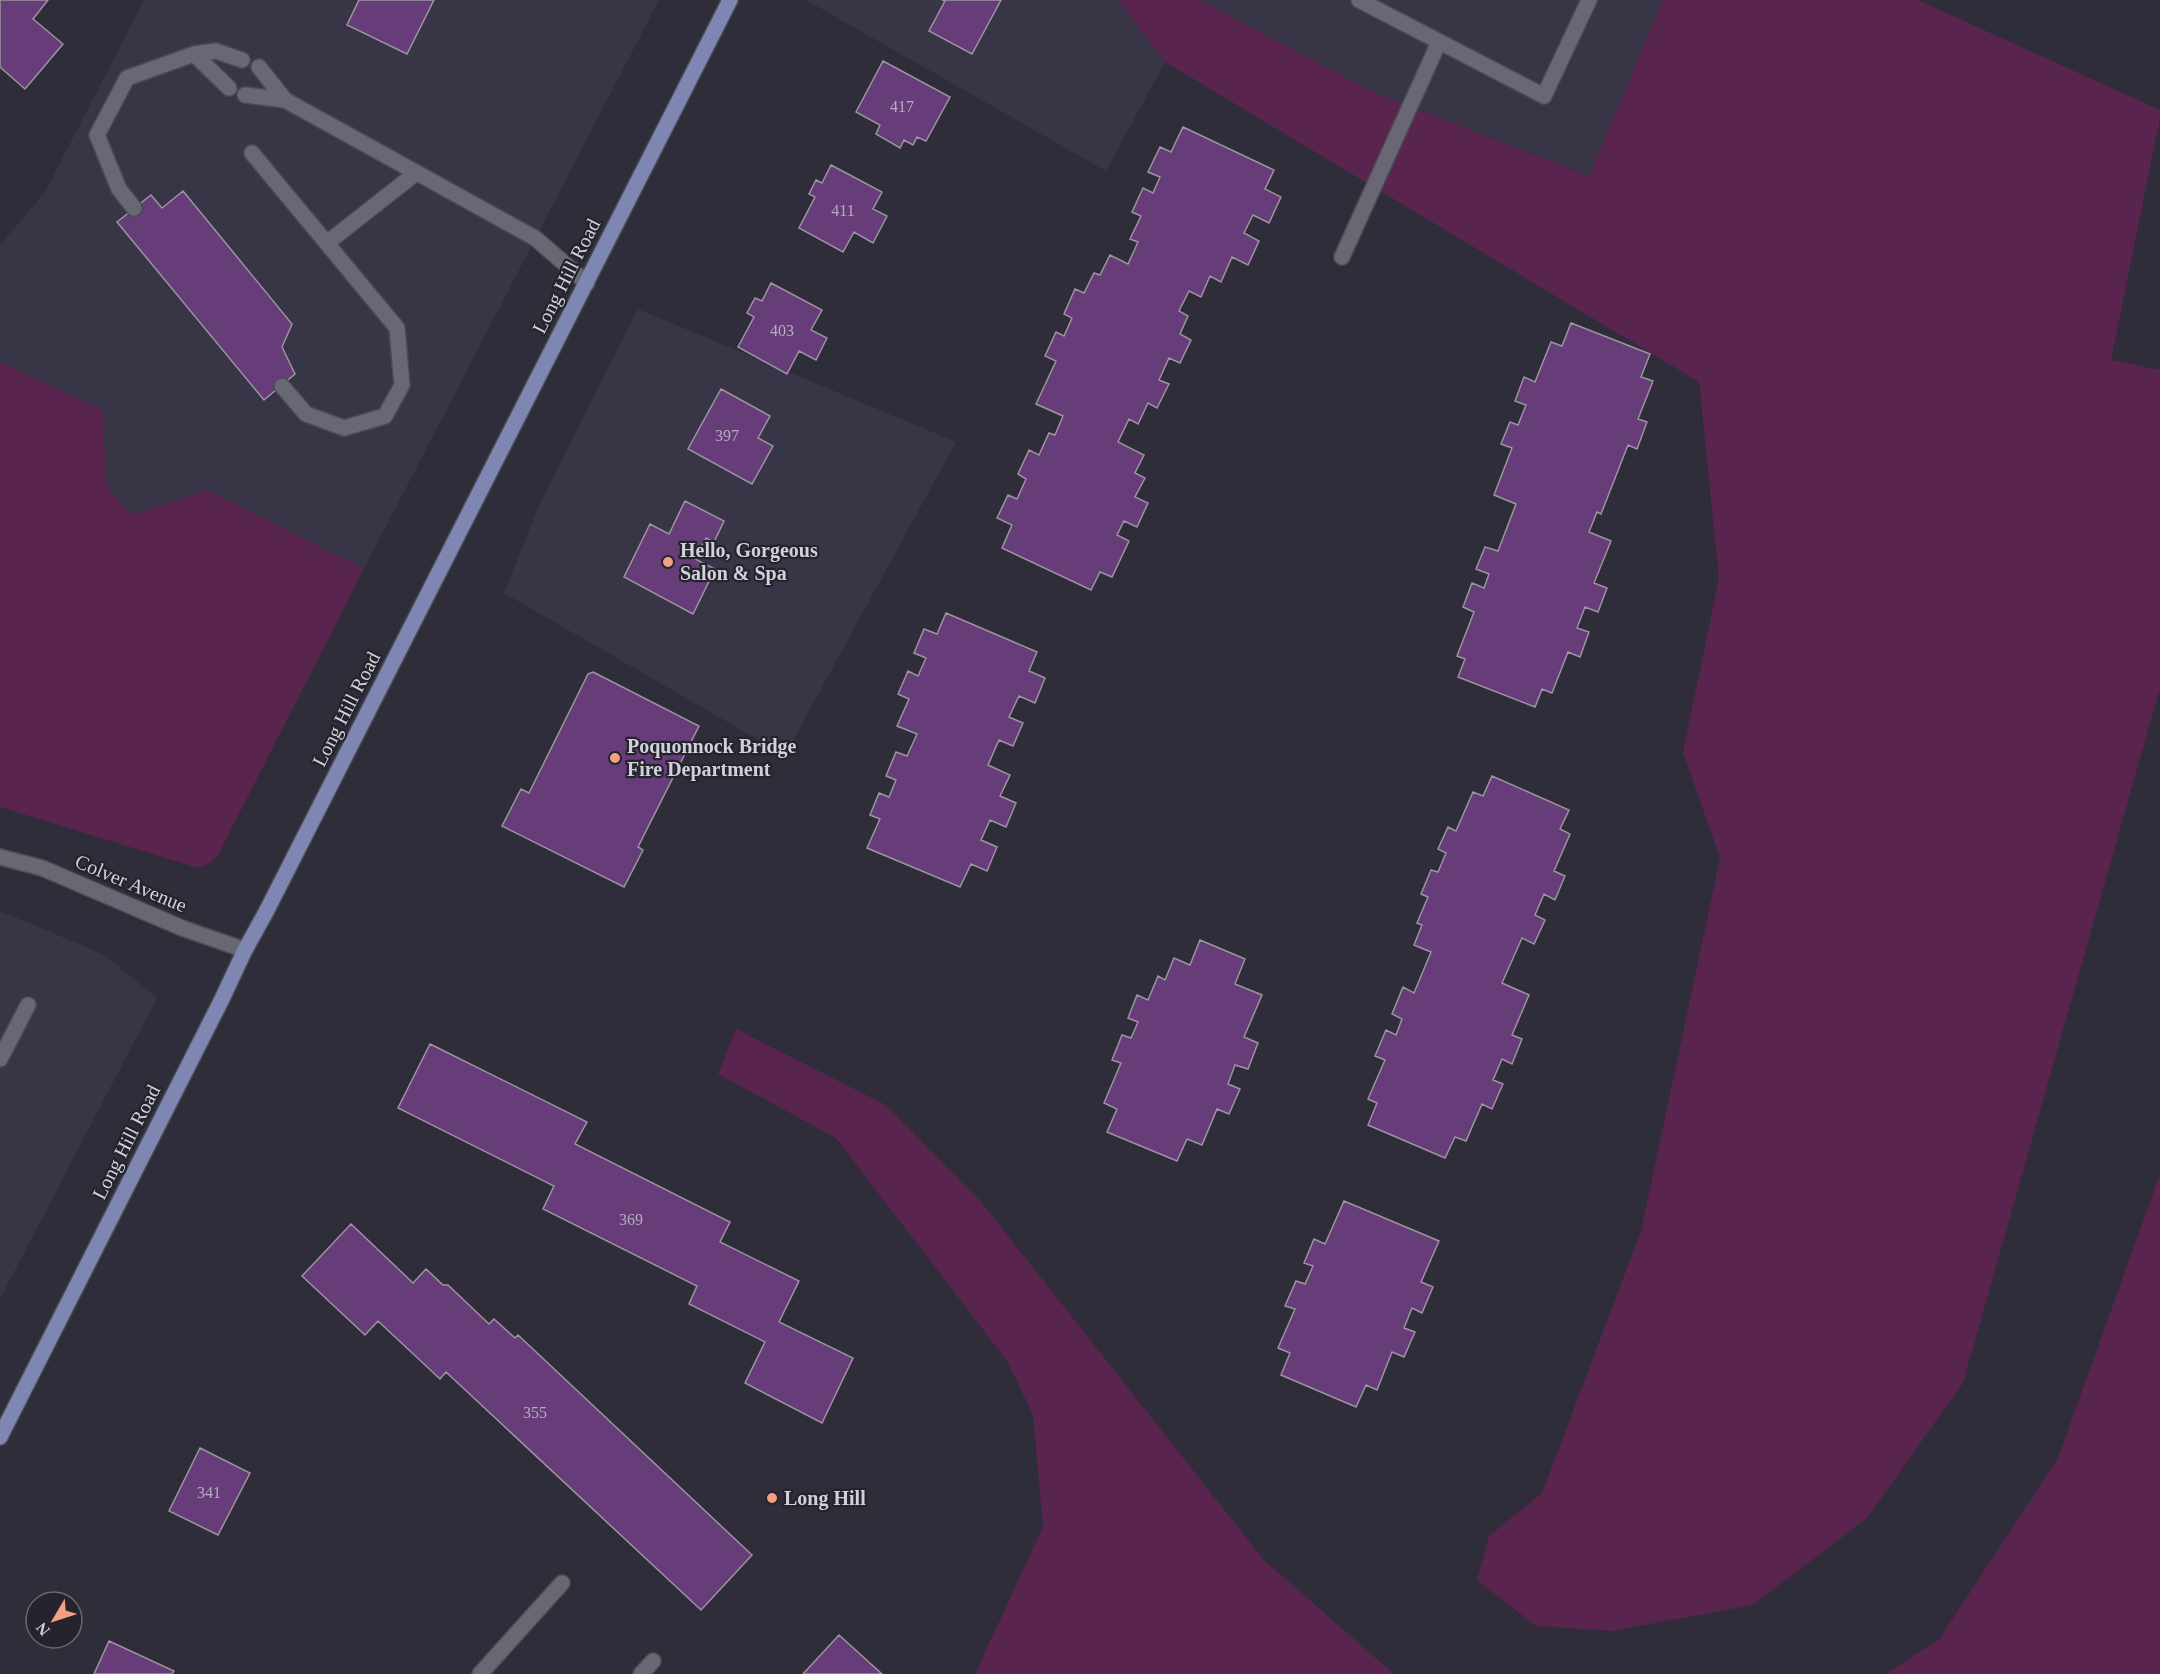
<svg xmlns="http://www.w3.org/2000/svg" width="2160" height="1674" font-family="Georgia,serif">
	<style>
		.built { fill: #383547 }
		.green { fill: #59244e }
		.building { fill: #663c79; stroke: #9c94a1; stroke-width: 1.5 }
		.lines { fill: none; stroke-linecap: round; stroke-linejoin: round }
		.lane-casing { stroke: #4b4a54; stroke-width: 18 }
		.street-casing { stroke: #4b4a54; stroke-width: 18 }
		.primary-casing { stroke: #4b4a54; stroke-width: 18 }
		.lane { stroke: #696774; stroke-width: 15 }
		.street { stroke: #696774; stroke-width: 15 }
		.primary { stroke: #7d87b2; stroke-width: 15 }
		.poi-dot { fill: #f3a082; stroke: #25232e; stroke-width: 2 }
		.labels { text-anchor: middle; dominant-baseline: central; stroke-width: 4.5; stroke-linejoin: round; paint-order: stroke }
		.number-label { font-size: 16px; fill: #b7acc1 }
		.street-label { font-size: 20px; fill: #d2d1d9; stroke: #25232e }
		.poi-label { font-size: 20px; font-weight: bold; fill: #d2d1d9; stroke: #25232e; text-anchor: start }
	</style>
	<rect width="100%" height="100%" fill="#2f2d39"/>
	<path class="built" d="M144 0H659L364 569 208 490 131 515 107 488 102 410 0 362V245L45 192Z
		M806 0H1119L1165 62 1106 171Z
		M1200 0H1663L1590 176 1371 91Z
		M638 309 956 442 785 755 504 593 538 507Z
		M0 911 103 954 157 998 0 1299Z"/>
	<path class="green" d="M1119 0H1200L1371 91 1589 176 1663 0H1918L2160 110V118L2111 360 2160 370V688L1963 1383 1867 1518 1753 1605 1612 1631 1536 1626 1477 1580 1489 1536 1542 1493 1641 1231 1720 858 1683 752 1719 578 1699 382 1165 62Z
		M0 362 102 410 107 488 131 515 208 490 364 569 218 855 210 863 198 868 0 807Z
		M736 1029 886 1105 982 1203 1264 1560 1394 1674H975L1043 1527 1033 1415 1007 1361 836 1138 718 1074Z
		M2160 1174V1674H1886L1940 1638 2058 1458Z"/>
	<path class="building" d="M0 0H48L33 19 63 44 25 89 0 67Z
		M359 0H434L407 54 347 25Z
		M942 0H1001L972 54 929 31 945 1Z
		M883 61 950 97 926 141 917 137 913 145 904 140 900 148 876 134 880 125 856 112Z
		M1183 127 1274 170 1265 189 1281 197 1269 223 1253 215 1244 233 1259 241 1248 265 1232 257 1221 282 1210 276 1201 297 1189 291 1179 311 1188 316 1180 334 1191 340 1180 363 1169 358 1159 380 1169 384 1157 408 1148 403 1138 424 1129 419 1118 442 1144 455 1135 473 1145 478 1135 497 1148 503 1137 527 1124 521 1117 535 1129 541 1112 577 1100 572 1091 590 1002 548 1012 525 997 518 1008 495 1017 499 1026 479 1018 474 1029 450 1039 455 1049 433 1055 435 1063 416 1036 404 1056 361 1045 356 1056 332 1064 336 1072 318 1064 314 1075 289 1084 293 1094 273 1100 275 1110 255 1128 264 1138 242 1130 239 1141 216 1132 212 1143 188 1153 193 1160 177 1148 172 1160 147 1171 152Z
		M831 165 882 192 873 209 887 216 873 243 854 232 843 252 799 228 815 197 809 194 816 180 822 183Z
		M183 191 292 324 282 347 295 374 264 400 117 222 151 195 162 208Z
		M771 283 822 310 811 330 827 338 816 360 799 351 787 374 738 347 754 317 747 313 755 298 762 301Z
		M1571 323 1650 354 1641 377 1653 381 1638 419 1647 422 1637 449 1628 445 1601 514 1597 512 1589 532 1611 541 1594 583 1607 588 1598 612 1585 607 1577 628 1589 632 1580 657 1568 652 1552 693 1542 689 1535 707 1458 677 1465 659 1457 656 1474 612 1463 607 1472 583 1484 588 1489 574 1476 569 1485 547 1498 551 1516 504 1494 495 1512 448 1501 444 1510 422 1518 425 1526 405 1515 401 1524 377 1535 382 1551 342 1562 346Z
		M721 389 770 416 758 438 773 446 752 484 688 449Z
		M685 501 724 521 714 542 706 538 695 559 715 569 693 614 624 577 650 524 669 534Z
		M946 613 1037 652 1029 671 1045 678 1035 703 1019 696 1009 717 1023 723 1013 746 999 740 988 765 1010 775 1000 796 1016 803 1006 827 990 820 981 840 997 847 987 871 971 864 960 887 867 848 880 819 870 815 879 793 889 797 896 780 886 776 896 752 907 756 917 734 897 726 909 699 898 694 908 671 918 676 926 658 914 653 924 629 937 634Z
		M593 672 699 726 638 847 643 850 624 887 502 826 521 789 529 793 588 674Z
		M1492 776 1569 810 1560 829 1570 834 1554 871 1565 876 1555 900 1544 894 1535 915 1545 920 1534 944 1522 938 1502 983 1529 995 1512 1035 1522 1039 1512 1064 1502 1059 1493 1080 1503 1084 1492 1109 1482 1104 1466 1141 1455 1137 1445 1158 1368 1125 1377 1103 1368 1099 1385 1060 1375 1056 1386 1030 1396 1035 1402 1019 1392 1014 1403 987 1414 993 1431 952 1414 945 1422 925 1417 923 1428 897 1421 894 1431 870 1438 872 1446 853 1438 849 1448 827 1456 831 1473 792 1483 796Z
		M1200 940 1245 959 1235 984 1262 995 1244 1037 1258 1043 1248 1069 1235 1065 1228 1084 1240 1089 1229 1114 1217 1109 1202 1145 1187 1139 1177 1161 1107 1132 1117 1109 1104 1103 1121 1063 1112 1060 1122 1035 1131 1038 1138 1022 1128 1018 1137 995 1148 1000 1158 976 1165 980 1174 958 1190 965Z
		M430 1044 587 1122 575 1144 730 1222 720 1242 799 1281 779 1322 853 1358 822 1423 745 1383 765 1342 689 1304 697 1286 543 1209 554 1186 398 1108Z
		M1344 1201 1439 1241 1421 1282 1433 1287 1422 1313 1412 1308 1404 1328 1415 1332 1404 1357 1392 1352 1377 1390 1366 1385 1356 1407 1281 1375 1290 1353 1278 1348 1295 1309 1285 1306 1296 1281 1305 1284 1313 1266 1304 1263 1314 1239 1325 1244Z
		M351 1224 413 1283 426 1269 443 1285H448L489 1324 494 1319 515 1338 518 1335 752 1555 701 1610 446 1372 440 1379 378 1321 365 1335 302 1276Z
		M200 1448 250 1473 218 1535 169 1511Z
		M839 1635 882 1674H803Z
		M109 1641 174 1671 172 1674H94Z"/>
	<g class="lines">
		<defs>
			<path id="lane" d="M1359 0 1544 96 1589 0
				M194 54 229 88
				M259 67 285 100 535 238 587 283
				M245 95 285 100
				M252 153 397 328 402 385 385 416 344 428 306 414 282 386
				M134 208 119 189 97 135 127 78 194 54 216 51 242 60
				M327 243 416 173
				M1342 257 1439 42
				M0 1059 28 1005
				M480 1674 562 1583
				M641 1674 653 1661"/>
			<path id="street" d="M0 857 42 868 182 928 245 950"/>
			<path id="primary" d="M0 1437 221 1001 245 950 266 912 730 0"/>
		</defs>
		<use href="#lane" class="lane-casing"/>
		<use href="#street" class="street-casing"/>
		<use href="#primary" class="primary-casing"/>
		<use href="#lane" class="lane"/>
		<use href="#street" class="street"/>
		<use href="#primary" class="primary"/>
	</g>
	<g class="poi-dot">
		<circle cx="668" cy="562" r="6"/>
		<circle cx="615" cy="758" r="6"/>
		<circle cx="772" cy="1498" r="6"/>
	</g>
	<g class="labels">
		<g class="number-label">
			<text x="902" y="106">417</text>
			<text x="843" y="210">411</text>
			<text x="782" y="330">403</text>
			<text x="727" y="435">397</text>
			<text x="631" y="1219">369</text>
			<text x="535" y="1412">355</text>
			<text x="209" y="1492">341</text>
		</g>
		<g class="street-label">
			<text transform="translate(566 276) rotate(-63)">Long Hill Road</text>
			<text transform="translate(346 709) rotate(-63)">Long Hill Road</text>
			<text transform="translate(131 883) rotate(23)">Colver Avenue</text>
			<text transform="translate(126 1142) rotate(-63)">Long Hill Road</text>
		</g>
		<g class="poi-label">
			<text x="680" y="550">Hello, Gorgeous<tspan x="680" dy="23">Salon &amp; Spa</tspan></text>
			<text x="627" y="746">Poquonnock Bridge<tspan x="627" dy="23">Fire Department</tspan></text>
			<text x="784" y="1498">Long Hill</text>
		</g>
	</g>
	<g transform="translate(54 1620) rotate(231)"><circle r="28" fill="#25232e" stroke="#6a6972" stroke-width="1.5"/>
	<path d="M0-4.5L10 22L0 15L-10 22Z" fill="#f3a082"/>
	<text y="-9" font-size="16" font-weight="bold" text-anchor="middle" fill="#d2d1d9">N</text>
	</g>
</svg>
